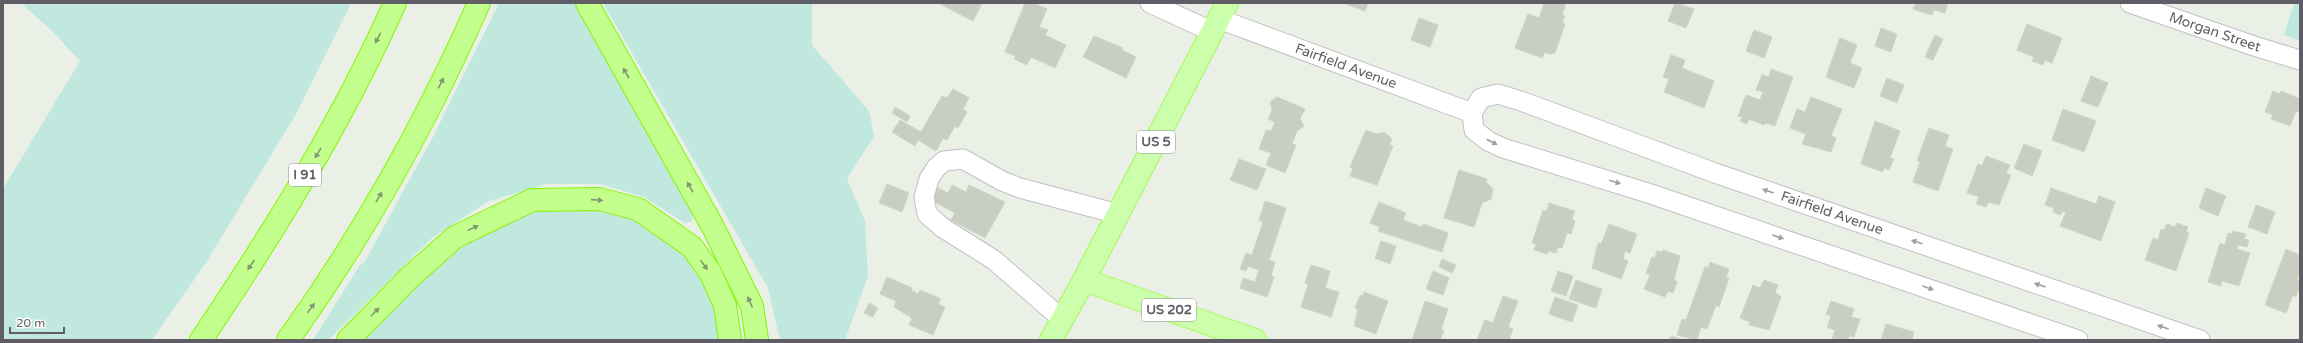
<svg xmlns="http://www.w3.org/2000/svg" width="2303" height="343" font-family="'Varela Round',sans-serif">
	<style>
		.green { fill: #c0e8df }
		.building { fill: #c9cec3; stroke: #cdd5c3 }
		.lines { fill: none; stroke-linecap: round; stroke-linejoin: round }
		.minor-casing { stroke: #c2bfc6; stroke-width: 21 }
		.major-casing { stroke: #a8f756; stroke-width: 24 }
		.highway-casing { stroke: #84f500; stroke-width: 24 }
		.minor { stroke: #fff; stroke-width: 19 }
		.major { stroke: #cbffab; stroke-width: 22 }
		.highway { stroke: #c3ff8d; stroke-width: 22 }
		.oneway { fill: #839674 }
		.oneway2 { fill: #a09ea3 }
		.labels { text-anchor: middle; dominant-baseline: central; stroke-width: 3; stroke-linejoin: round; paint-order: stroke }
		.shield { fill: #fff; stroke: #908e94; stroke-width: 1 }
		.shield-label { font-size: 13px; font-weight: bold; fill: #605d66 }
		.street-label { font-size: 14px; fill: #605d66; stroke: #fff }
	</style>
	<rect width="100%" height="100%" fill="#eaf0e5"/>
	<path class="green" d="M21 3H351L296 114 207 261 152 340H3V189L80 61 52 31Z
		M499 3H575L692 212V221L685 223 644 197 600 184H547L489 201 433 237 328 340H313L360 265 364 263 434 135Z
		M603 3H812V45L869 111 874 136 847 179 865 221 868 276 845 340H780L768 288Z
		M2294 3H2300V41L2284 35Z
		M598 207 632 215 681 249 700 273 714 301 720 340H358C406 293 470 227 537 210 554 206 580 208 598 207Z"/>
	<path class="building" d="M938 3H982L973 21Z
		M1025 3H1033L1047 9 1039 27 1048 30 1045 35 1066 45 1055 68 1031 57 1027 65 1014 59 1016 56 1005 52Z
		M1348 3H1368L1365 11 1348 5Z
		M1544 3H1566L1562 15 1565 16 1562 23 1565 24 1555 53 1550 54 1545 52 1542 58 1515 48 1528 14 1539 18Z
		M1675 3 1694 9 1686 28 1668 21Z
		M1916 3H1948L1945 13 1934 10 1932 15 1913 9Z
		M1419 18 1438 25 1430 47 1411 40Z
		M2027 24 2062 38 2052 63 2045 60 2043 65 2032 61 2034 57 2017 50Z
		M1881 28 1897 34 1891 52 1875 46Z
		M1754 30 1772 37 1764 58 1746 51Z
		M1935 35 1943 39 1933 60 1925 57Z
		M1094 36 1123 48 1122 50 1136 57 1126 78 1083 57Z
		M1840 38 1857 45 1850 63 1862 68 1854 88 1826 77Z
		M1671 55 1685 60 1682 68 1714 81 1704 108 1664 92 1669 79 1663 77Z
		M1771 69 1793 77 1775 126 1765 123 1764 125 1749 119 1747 124 1740 121 1742 117 1738 116 1746 95 1760 100 1763 92 1756 90 1762 75 1769 77Z
		M2091 76 2108 83 2098 107 2081 101Z
		M1887 78 1904 85 1897 103 1880 96Z
		M953 89 969 98 963 109 967 112 958 128 955 126 947 140 943 138 936 151 918 140 915 146 892 132 900 120 921 132 942 96 947 98Z
		M2273 91 2280 94 2281 91 2300 99V113L2296 111 2290 126 2271 119 2273 115 2265 112Z
		M1277 97 1305 109 1300 119 1304 126 1297 131 1292 144 1296 145 1285 173 1266 165 1271 153 1259 149 1266 130 1271 131 1275 122 1268 119 1272 110 1270 102Z
		M1811 97 1842 109 1831 136 1836 138 1831 152 1802 144 1806 134 1790 128 1797 109 1805 112Z
		M895 107 910 116 907 122 892 113Z
		M2063 109 2096 121 2084 152 2052 140Z
		M1875 121 1900 131 1890 158 1894 159 1889 170 1884 168 1883 172 1861 164Z
		M1929 128 1949 135 1945 146 1953 149 1938 191 1913 182 1920 162 1917 161Z
		M1366 130 1377 134 1384 132 1392 139 1389 145 1393 146 1377 185 1350 176 1353 168 1350 167Z
		M2024 144 2042 151 2032 176 2014 168Z
		M1986 156 2010 165 2006 174 2011 175 1999 205 1989 202 1986 207 1976 204 1979 197 1967 193 1978 164 1982 166Z
		M1239 159 1266 169 1257 190 1230 180Z
		M1459 170 1487 179 1486 182 1493 189 1491 199 1482 203 1474 227 1444 218Z
		M887 184 909 193 902 212 879 203Z
		M952 185 966 192 969 185 1005 202 985 238 951 220 955 213 931 200 938 188 948 193Z
		M2051 188 2096 204 2099 196 2115 202 2101 241 2060 226 2066 212 2062 211 2061 215 2053 212 2054 208 2045 205Z
		M2206 188 2226 196 2218 216 2199 208Z
		M1265 201 1286 208 1269 260 1275 262 1271 276 1274 277 1267 297 1240 288 1243 278 1255 282 1259 270 1248 266 1246 271 1240 269 1246 253 1252 255 1263 222 1259 220Z
		M1379 202 1406 213 1403 220 1422 227 1423 224 1448 233 1442 252 1378 231 1380 227 1370 223Z
		M1549 203 1575 211 1572 220 1575 221 1571 234 1567 233 1562 248 1558 247 1556 253 1548 251 1547 254 1534 250 1536 244 1532 243 1543 210 1547 211Z
		M2256 205 2275 212 2267 234 2248 227Z
		M2177 223 2188 227 2186 232 2189 233 2176 271 2145 260 2153 238 2158 240 2161 229 2164 230 2167 224 2175 227Z
		M1609 224 1637 234 1630 253 1625 251 1623 259 1628 261 1621 279 1592 268 1598 243 1601 244Z
		M2233 231 2246 234 2244 239 2249 240 2247 247 2238 245 2237 249 2250 253 2239 286 2222 281 2221 286 2208 282 2220 243 2225 245 2228 233 2232 234Z
		M1381 241 1396 246 1390 264 1375 258Z
		M2286 249 2300 255V271L2297 280 2300 282V285L2296 297 2293 295 2286 313 2265 305Z
		M1663 250 1680 256 1674 280 1677 282 1673 293 1668 291 1665 297 1644 289 1650 275 1646 273 1652 257 1655 258 1657 251 1662 252Z
		M1442 259 1456 265 1452 273 1439 267Z
		M1710 262 1729 269 1726 277 1729 278 1719 307 1716 305 1707 329 1701 327 1697 340 1677 335 1682 319 1686 320 1705 267 1708 268Z
		M1311 265 1330 271 1325 288 1339 292 1331 317 1301 307 1308 285 1305 283Z
		M1433 271 1449 278 1443 295 1426 289Z
		M1558 271 1573 276 1566 296 1551 291Z
		M887 277 912 288 911 290 918 294 920 290 941 299 938 304 945 307 933 335 909 325 912 318 894 307 896 301 880 294Z
		M1576 280 1602 289 1596 308 1569 299Z
		M1764 280 1778 285 1775 292 1781 297 1769 330 1749 325 1750 322 1740 318 1753 285 1760 288Z
		M1364 292 1388 301 1376 334 1354 326 1358 309 1355 308 1360 295 1363 296Z
		M1503 296 1518 301 1508 327 1513 329 1509 340H1477L1485 320 1493 323Z
		M1555 297 1578 305 1572 322 1549 314Z
		M1425 301 1448 309 1441 329 1444 331 1440 340H1412Z
		M1831 301 1854 309 1851 317 1860 319 1854 337 1849 336 1848 340H1832L1835 330 1827 327 1831 316 1826 314Z
		M869 303 878 308 873 317 864 313Z
		M1886 324 1914 332 1912 340H1881Z
		M1671 336 1682 340H1669Z"/>
	<g class="lines">
		<defs>
			<path id="minor" d="M1150 3 1213 32
				M2130 3 2254 46 2300 60
				M1219 19 1472 113
				M1062 319 994 260 943 228 927 214 924 197 929 179 936 168 944 161 963 159 1002 181 1020 188 1118 214
				M2078 340 1651 194 1503 148 1488 141 1474 130 1472 113 1481 98 1498 94 1521 101 1715 173 2200 340"/>
			<path id="major" d="M1084 280 1255 340
				M1051 340 1084 280 1227 3"/>
			<path id="highway" d="M587 3 713 227 752 306 757 340
				M201 340C273 233 342 122 395 3
				M288 340C363 235 427 121 479 3
				M348 340 409 278 455 237 532 200 599 199 638 209 692 247 710 272 725 305 730 340"/>
		</defs>
		<use href="#minor" class="minor-casing"/>
		<use href="#major" class="major-casing"/>
		<use href="#highway" class="highway-casing"/>
		<use href="#minor" class="minor"/>
		<use href="#major" class="major"/>
		<use href="#highway" class="highway"/>
	</g>
	<defs><path id="oneway-solid" d="M-6-.8H1V-3.2L6.5 0L1 3.2V.8H-6Z"/></defs>
	<g class="oneway">
		<use href="#oneway-solid" transform="translate(378 38) rotate(117)"/>
		<use href="#oneway-solid" transform="translate(626 73) rotate(-119)"/>
		<use href="#oneway-solid" transform="translate(441 83) rotate(-63)"/>
		<use href="#oneway-solid" transform="translate(318 153) rotate(121)"/>
		<use href="#oneway-solid" transform="translate(690 187) rotate(-119)"/>
		<use href="#oneway-solid" transform="translate(379 197) rotate(-59)"/>
		<use href="#oneway-solid" transform="translate(597 200) rotate(4)"/>
		<use href="#oneway-solid" transform="translate(473 228) rotate(-26)"/>
		<use href="#oneway-solid" transform="translate(251 265) rotate(124)"/>
		<use href="#oneway-solid" transform="translate(704 265) rotate(54)"/>
		<use href="#oneway-solid" transform="translate(750 302) rotate(-113)"/>
		<use href="#oneway-solid" transform="translate(311 308) rotate(-54)"/>
		<use href="#oneway-solid" transform="translate(375 312) rotate(-45)"/>
	</g>
	<g class="oneway2">
		<use href="#oneway-solid" transform="translate(1492 142) rotate(28)"/>
		<use href="#oneway-solid" transform="translate(1615 182) rotate(17)"/>
		<use href="#oneway-solid" transform="translate(1768 191) rotate(-161)"/>
		<use href="#oneway-solid" transform="translate(1778 237) rotate(19)"/>
		<use href="#oneway-solid" transform="translate(1917 242) rotate(-161)"/>
		<use href="#oneway-solid" transform="translate(2040 285) rotate(-161)"/>
		<use href="#oneway-solid" transform="translate(1928 288) rotate(19)"/>
		<use href="#oneway-solid" transform="translate(2163 327) rotate(-161)"/>
	</g>
	<g class="labels">
		<g class="shield">
			<rect x="1137" y="131" width="38" height="22" rx="3"/>
			<rect x="289" y="164" width="32" height="22" rx="3"/>
			<rect x="1142" y="299" width="54" height="22" rx="3"/>
		</g>
		<g class="shield-label">
			<text x="1156" y="142">US 5</text>
			<text x="305" y="175">I 91</text>
			<text x="1169" y="310">US 202</text>
		</g>
		<g class="street-label">
			<text transform="translate(2215 32) rotate(19)">Morgan Street</text>
			<text transform="translate(1346 66) rotate(20)">Fairfield Avenue</text>
			<text transform="translate(1832 213) rotate(19)">Fairfield Avenue</text>
		</g>
	</g>
	<rect width="2303" height="343" fill="none" stroke="#605d66" stroke-width="8"/>
	<path d="M10 327v6h54v-6" fill="none" stroke="#605d66" stroke-width="2"/>
	<text x="16" y="327" font-size="12" fill="#605d66" stroke="#ffffff" stroke-width="3" paint-order="stroke">20 m</text>
</svg>
